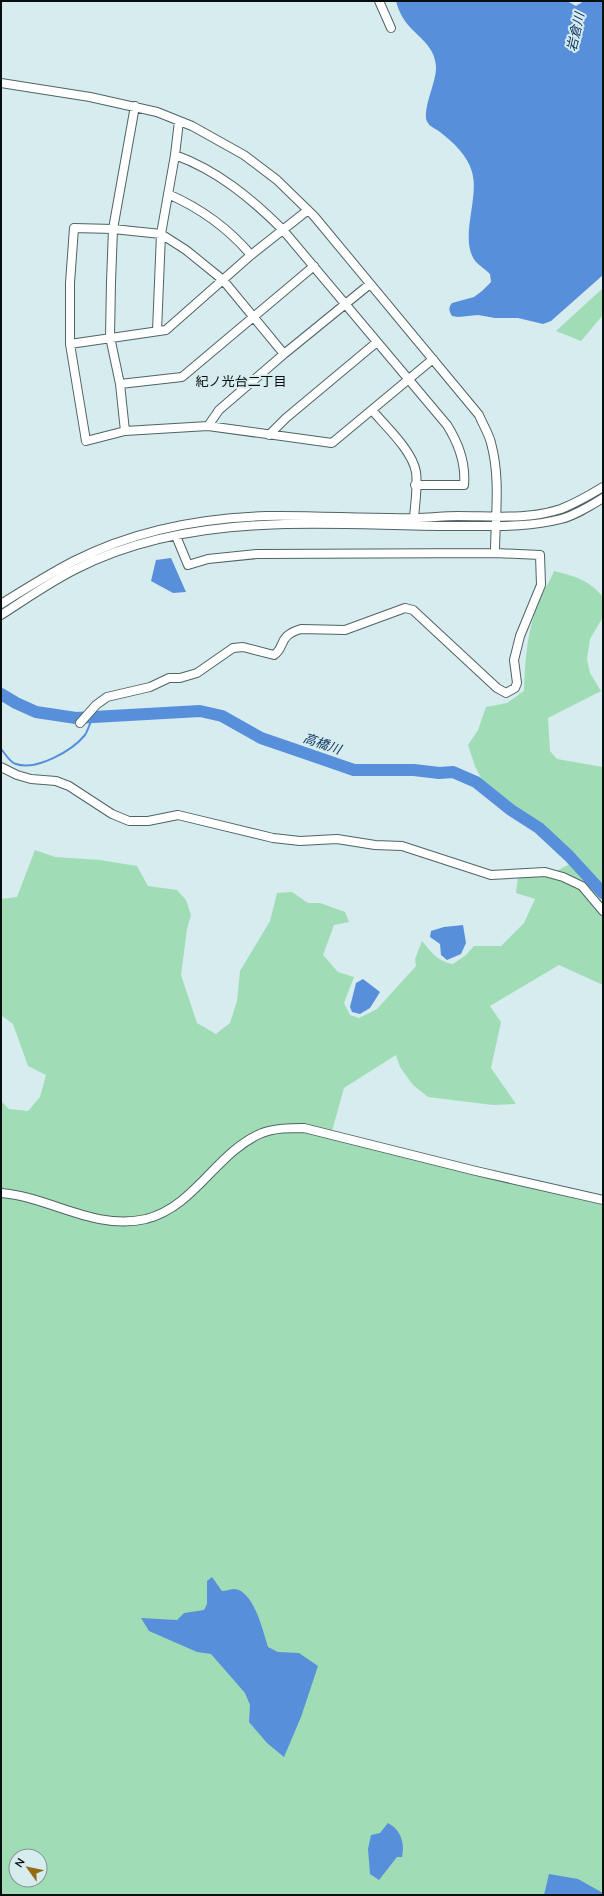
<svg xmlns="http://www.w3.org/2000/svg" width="604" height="1896" font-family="'Nunito Sans','Noto Sans JP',sans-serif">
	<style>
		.green { fill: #a0ddb7; fill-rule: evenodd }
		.water { fill: #578fda }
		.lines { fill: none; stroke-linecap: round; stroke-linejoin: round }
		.stream { stroke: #578fda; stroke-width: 2 }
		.river { stroke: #578fda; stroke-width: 12 }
		.minor-casing { stroke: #506365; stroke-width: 10 }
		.minor { stroke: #fff; stroke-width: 8 }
		.labels { text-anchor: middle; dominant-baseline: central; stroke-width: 4; stroke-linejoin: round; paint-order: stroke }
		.water-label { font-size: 13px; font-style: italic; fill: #082f5e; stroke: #d6ecef }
		.neighbourhood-label { font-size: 13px; fill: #070e0f; stroke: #d6ecef }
	</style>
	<rect width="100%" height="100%" fill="#d6ecef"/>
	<path class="green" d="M603 288V315L581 341 556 331Z
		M554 571C576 577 588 579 603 597V617L590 639 587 659 590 673 601 691 548 718 550 751 557 759 603 767V985L559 965 490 1006 501 1022 491 1068 516 1104 493 1105 428 1097 413 1085 400 1067 396 1055 344 1088 332 1131 603 1199V1895H1V1101L9 1109 28 1111 40 1097 46 1075 28 1066 13 1024 1 1015V899L17 897 35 850 55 857 100 860 137 866 148 886 177 890 186 900 191 915 187 929 181 975 197 1023 216 1034 230 1023 237 1001 240 971 270 921 277 893 292 892 308 903H320L345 912 349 922 334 925 323 955 338 972 354 977 344 1003 350 1015 359 1018 377 1009 416 966 415 959 422 941C431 952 438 962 453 964L466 955 474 946H501L524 923 535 899 516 893 518 877H545L570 864 537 833 493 802 475 766 468 745 478 730 486 707 507 703 524 691C525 660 527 630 539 602 543 591 550 582 554 571ZM16 1856H40V1880H16Z"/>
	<path class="water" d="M396 1H567L576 6 584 1H603V275L551 321 543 324 518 318H495L478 315 458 317 452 316C449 311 448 308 452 303L474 297 482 291 491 282 490 274C486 270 480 266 476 262 458 240 480 199 472 172 468 156 453 142 440 132 437 129 430 127 428 123 420 113 437 82 436 67 435 43 413 35 403 18 400 13 397 6 396 1Z
		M171 558 186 592 173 593 151 581 156 560Z
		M463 925 466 943 461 954 447 960 441 955 440 944 430 937 431 931 444 927Z
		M363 979 380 992 370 1008 360 1014 352 1012 350 1007 356 983Z
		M212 1577 222 1591C226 1591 231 1589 234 1589 254 1590 263 1632 268 1647L278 1652 299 1653 318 1666 301 1717 284 1757 267 1743 249 1722 250 1705 245 1693 211 1654 197 1652 149 1631 141 1618 177 1620 184 1613 204 1610 207 1604V1581Z
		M388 1823C401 1830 405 1843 402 1857H397L379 1880 370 1874 368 1849 371 1835 380 1833Z
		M549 1874 578 1879 603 1893V1895H544Z"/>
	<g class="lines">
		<path class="stream" d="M1 749C5 753 10 763 16 764 36 771 72 751 85 735 88 730 90 724 92 718"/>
		<path class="river" d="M1 694 16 703 36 712 76 718 200 711 222 716 261 738 354 770H414L439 773 453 772 476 782 511 810 539 828 569 856 603 893"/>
		<defs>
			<path id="minor" d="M379 1 391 28
				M1 83 90 97 157 112 192 126 244 155 277 180 314 216 479 415C483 425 489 434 491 443 501 479 495 518 495 553L540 555 541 585 520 636 514 660 517 683 515 688 506 693 497 688 413 610 405 608 345 630 301 629C277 636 286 647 274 655L243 647 233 648 197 673 180 678H169L150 687 107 697 96 705 80 723
				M175 155C217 170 252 199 283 230L447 425C459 444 466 463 464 485H415
				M168 194C200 208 229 229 251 255
				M157 331 161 234 175 155 179 121
				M70 344 166 330 251 255 308 210
				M284 354 223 280 186 250 161 234 113 229 74 228 70 283V344L86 441 125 431 208 426 332 443 433 359
				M120 384 182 377 314 266
				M372 410C386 427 412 450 416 472 418 486 415 504 414 518
				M208 426 219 410 284 354 370 284
				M125 431 120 384 110 337 111 282 113 229 135 106
				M269 435 286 418 377 342
				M176 536 188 565 208 559 257 554 495 553
				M1 604C25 589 49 574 74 561 133 531 201 518 266 516 315 515 365 519 414 518 429 518 443 516 458 516 492 516 528 520 561 509 576 503 590 495 603 487
				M1 615C26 599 50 582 76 569 133 540 199 528 262 525 330 521 399 527 467 526 498 526 530 527 561 519 576 515 590 506 603 498
				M1 767 17 775 31 779 56 781 69 786 112 814 129 821H148L178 815 273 838 300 841 337 839 375 845 402 846 491 875 545 872 563 877 582 886 603 911
				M1 1193C51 1197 94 1231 146 1219 196 1206 216 1152 262 1133 275 1128 290 1128 304 1128L476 1171 603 1200"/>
		</defs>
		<use href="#minor" class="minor-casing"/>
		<use href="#minor" class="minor"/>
	</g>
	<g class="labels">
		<g class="water-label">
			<text transform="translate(576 32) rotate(-77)">岩倉川</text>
			<text transform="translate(322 744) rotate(19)">高橋川</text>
		</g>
		<g class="neighbourhood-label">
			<text x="241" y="382">紀ノ光台二丁目</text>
		</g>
	</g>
	<rect width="604" height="1896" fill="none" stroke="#070e0f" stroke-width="4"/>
	<g transform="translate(28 1868) rotate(303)"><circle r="19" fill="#d6ecef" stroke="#839395"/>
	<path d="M0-3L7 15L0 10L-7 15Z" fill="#926c13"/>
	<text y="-6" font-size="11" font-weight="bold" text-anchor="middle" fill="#070e0f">N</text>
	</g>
</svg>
